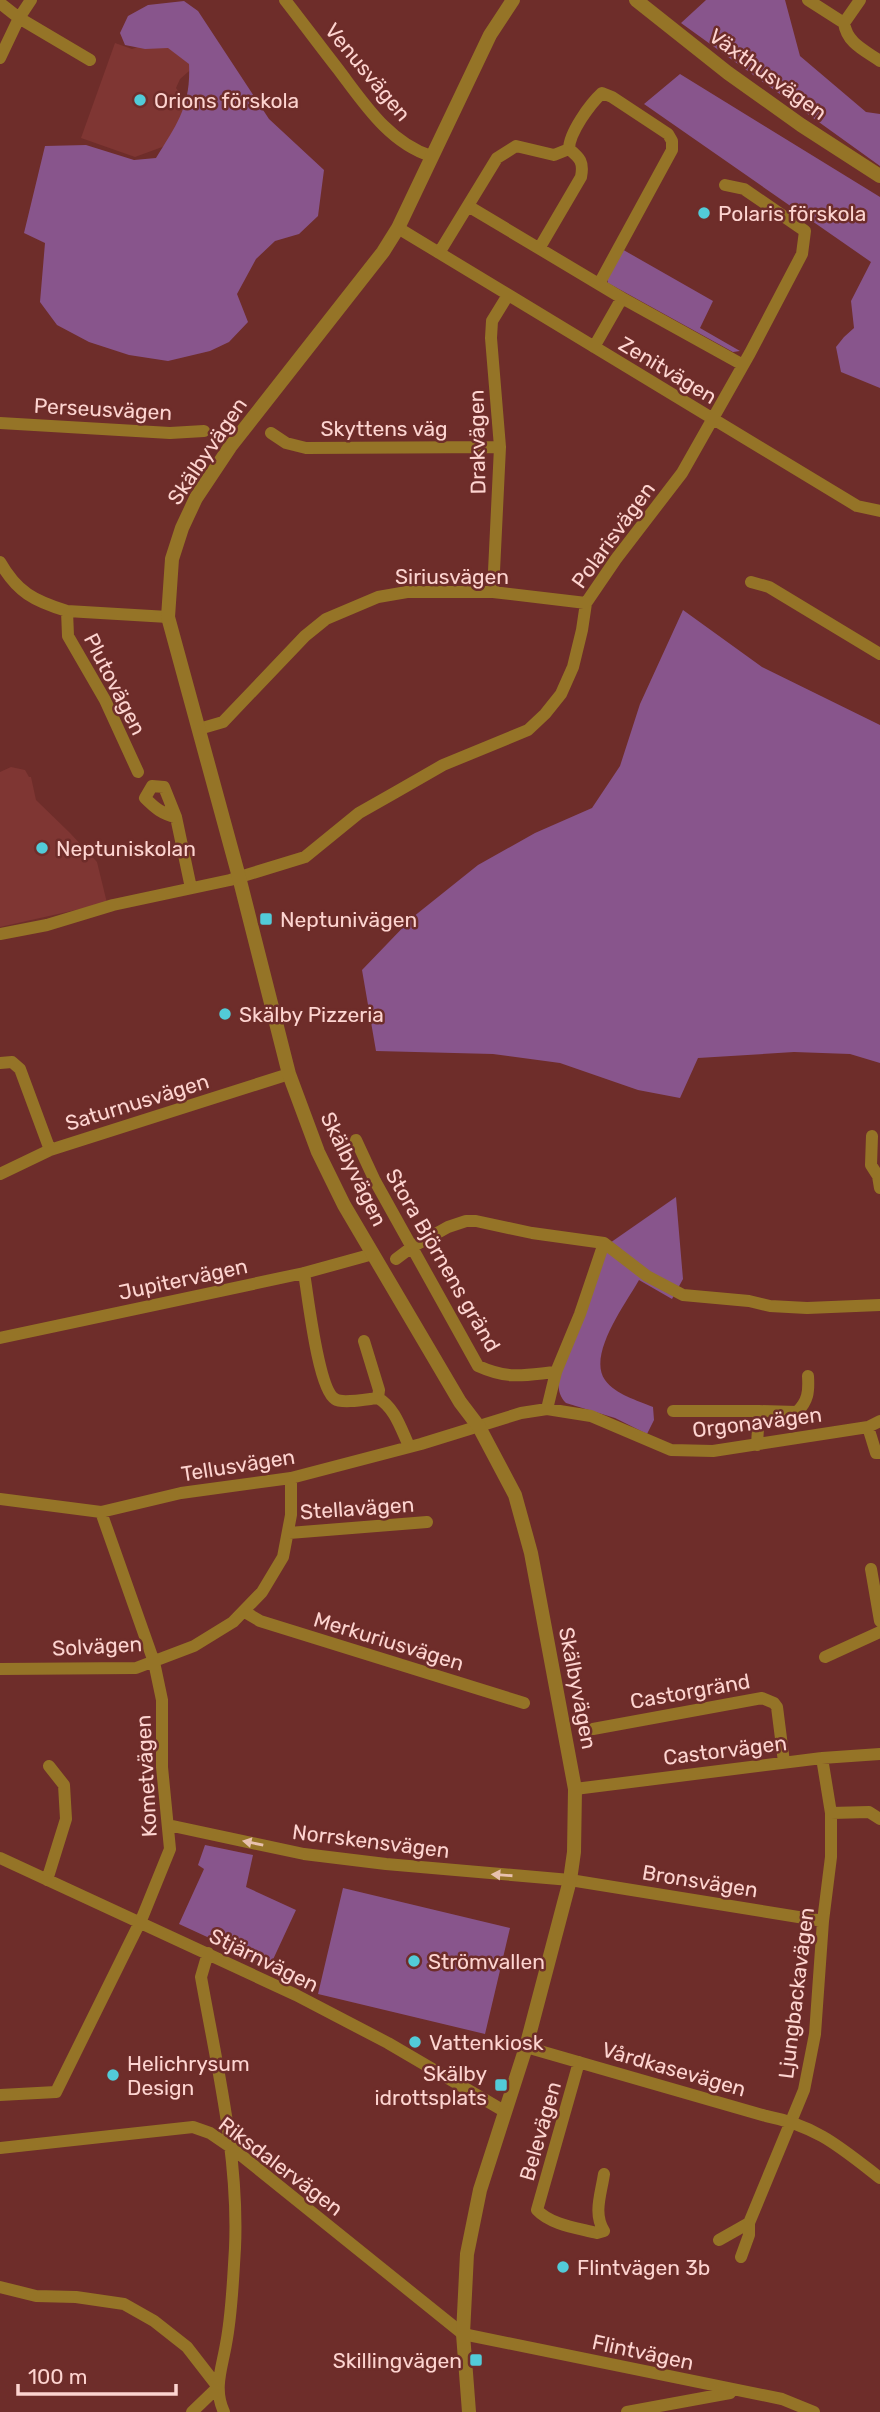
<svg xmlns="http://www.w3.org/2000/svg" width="880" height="2412" font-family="Rubik,sans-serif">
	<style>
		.built { fill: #7f3633 }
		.green { fill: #88558c }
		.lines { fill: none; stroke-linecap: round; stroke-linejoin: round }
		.minor { stroke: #957427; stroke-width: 12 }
		.tertiary { stroke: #957427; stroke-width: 14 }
		.oneway { fill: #e8c1ae }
		.poi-dot { fill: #52cbd8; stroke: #6e2d2a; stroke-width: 2.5 }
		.labels { text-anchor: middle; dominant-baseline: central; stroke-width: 5; stroke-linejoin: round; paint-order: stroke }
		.street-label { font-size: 21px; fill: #fdd4d0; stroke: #6e2d2a }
		.poi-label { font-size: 21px; fill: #fdd4d0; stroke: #6e2d2a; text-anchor: start }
	</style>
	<rect width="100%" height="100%" fill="#6e2d2a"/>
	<path class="built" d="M182 32 204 58 180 79 176 88 194 113 195 135 135 157 81 138 115 43 132 49Z
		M11 767 25 770 29 777H31L36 800 70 833 97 862 107 903 0 927V772Z"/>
	<path class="green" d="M706 0H785L800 56 866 112 880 114V166L681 23Z
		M184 1 198 11 269 119 324 170 318 216 299 234 275 241 256 259 237 294 248 322 229 342 210 351 168 361 129 355 89 342 57 325 40 302 45 243 24 233 45 146 86 145 134 160 156 158C177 124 191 106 189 64L168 48 145 49 125 45 120 33 128 16 148 5Z
		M680 74 880 197V388L841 372 836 347 844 337 854 328 851 301 871 262 644 104Z
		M620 248 713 301 700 328 740 351 733 352 608 283 606 274Z
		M683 610 762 667 880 725V1063L850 1054 794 1052 698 1058 680 1098 638 1090 560 1063 493 1054 376 1051 362 970 413 917 478 865 535 833 592 808 620 766 640 704Z
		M676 1197 683 1279 672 1299 639 1280C626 1303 587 1355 605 1380 616 1395 637 1400 653 1407L654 1420 647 1434 615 1418 566 1403C557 1394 558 1384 560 1373L607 1245Z
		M205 1845 253 1855 246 1887 296 1910 270 1966 179 1924 204 1869 198 1865Z
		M343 1888 510 1928 485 2034 318 1994Z"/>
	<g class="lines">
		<path class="minor" d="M285 0C303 23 320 46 338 69 363 102 389 143 431 156
			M808 0 844 23 860 0
			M0 3 19 18 90 60
			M844 23C847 43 864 50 880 61
			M0 58 19 18 31 0
			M468 206 622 298 594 347
			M398 228 857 506 880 511
			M540 247 581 177C584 162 580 158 569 149 569 133 590 104 602 93L612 97 668 134 672 141V150L599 284
			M439 253 497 158 516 146 554 155 569 149
			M622 298 743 365
			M0 423 170 433 204 431
			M271 433 286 443 306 448 500 447
			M0 562C17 592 34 601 67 611L168 617
			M751 582 769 587 880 654
			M493 592 500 447 491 338 492 321 508 295
			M67 611 68 636 105 700 138 772
			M199 729 223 722 305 636 326 619 378 597 407 592H493L586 603
			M176 817 164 787 152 786 145 798C155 808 162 814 176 817L191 888
			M0 934 47 925 113 905 230 880 305 857 359 813 396 792 443 765 528 730 545 714 561 694 573 667 582 630 586 603 616 559 682 473 750 353 802 254 805 231 744 189 725 185
			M0 1063 12 1062 20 1069 50 1150
			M872 1136 871 1165 878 1176 880 1188
			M356 1140 375 1181 478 1366C509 1380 524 1375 556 1372
			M0 1174 50 1150 289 1074
			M396 1259 412 1247 448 1227 466 1221H476L532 1233 604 1243 647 1276 683 1295 749 1301 770 1306 807 1308 880 1305
			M304 1273C308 1296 318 1389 335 1399 342 1404 368 1399 378 1398 395 1408 401 1429 409 1446
			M0 1338 304 1273 373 1254
			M364 1341 379 1390 378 1398
			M547 1409 556 1372 580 1314 604 1243
			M673 1411H759
			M868 1427 876 1453H880
			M757 1445 759 1411 797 1412C808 1401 809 1392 808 1376
			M0 1499 101 1512 181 1493 291 1478 421 1444 521 1413 547 1409 591 1416 671 1450 713 1451 868 1427 880 1421
			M289 1533 427 1522
			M871 1569 880 1621
			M245 1612 260 1621 524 1703
			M825 1657 880 1632
			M0 1669 136 1668 194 1646 233 1622 262 1592 283 1557 291 1515V1478
			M593 1729 762 1698 774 1703 777 1707 784 1762
			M575 1789 822 1758 880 1754
			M831 1813 869 1812 880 1819
			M168 1825 304 1854 386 1864 570 1880 823 1921
			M0 1858 296 1995 388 2043 504 2111
			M47 1880 66 1819 64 1785 49 1766
			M208 1953 201 1977C217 2067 239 2157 235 2248 233 2279 232 2313 226 2344 222 2368 213 2389 224 2412
			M526 2047 766 2116C817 2126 840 2147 880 2178
			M579 2062 537 2210C551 2225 578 2228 597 2233L604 2231C593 2214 601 2194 604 2174
			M0 2095 56 2092 142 1918 170 1849 162 1767V1700L154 1662 101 1512
			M0 2148 193 2127 210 2133 232 2148 463 2334 782 2399 814 2412
			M719 2240 749 2223
			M741 2257 749 2235V2223L804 2090 815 2034 823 1921 831 1857V1813L822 1758
			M0 2287 36 2296 76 2297 124 2304 154 2321 187 2347 218 2387 192 2412
			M627 2412 730 2393"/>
		<path class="tertiary" d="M636 0 728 73 801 125 880 176
			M469 2412 463 2334 467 2254 480 2190 526 2047 570 1880 574 1852 575 1789 531 1553 515 1495 479 1427 460 1402 344 1205 318 1152 289 1074 239 877 168 617 172 559 182 528 196 498 230 447 383 252 398 228 490 35 513 0"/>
	</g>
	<defs><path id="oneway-solid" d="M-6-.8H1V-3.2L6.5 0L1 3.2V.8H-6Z" transform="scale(1.75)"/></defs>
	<g class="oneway">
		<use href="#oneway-solid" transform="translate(253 1843) rotate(-168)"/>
		<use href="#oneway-solid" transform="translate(502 1875) rotate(-176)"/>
	</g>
	<g class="poi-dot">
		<circle cx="140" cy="100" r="7"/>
		<circle cx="704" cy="213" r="7"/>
		<circle cx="42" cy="848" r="7"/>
		<rect x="259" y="912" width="14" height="14" rx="3.5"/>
		<circle cx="225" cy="1014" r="7"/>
		<circle cx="414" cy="1961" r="7"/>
		<circle cx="415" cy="2042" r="7"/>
		<circle cx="113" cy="2075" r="7"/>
		<rect x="494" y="2078" width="14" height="14" rx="3.5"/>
		<circle cx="563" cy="2267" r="7"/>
		<rect x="469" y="2353" width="14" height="14" rx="3.5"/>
	</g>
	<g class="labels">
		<g class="street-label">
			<text transform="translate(368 72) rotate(50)">Venusvägen</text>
			<text transform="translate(768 74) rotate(36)">Växthusvägen</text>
			<text transform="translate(668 370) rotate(31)">Zenitvägen</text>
			<text transform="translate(103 409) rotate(3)">Perseusvägen</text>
			<text x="384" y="428">Skyttens väg</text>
			<text transform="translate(477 442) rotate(-91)">Drakvägen</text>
			<text transform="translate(207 451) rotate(-56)">Skälbyvägen</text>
			<text transform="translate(613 535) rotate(-54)">Polarisvägen</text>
			<text x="452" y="576">Siriusvägen</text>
			<text transform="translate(115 684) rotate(63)">Plutovägen</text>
			<text transform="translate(137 1102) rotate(-17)">Saturnusvägen</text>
			<text transform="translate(354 1169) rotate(64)">Skälbyvägen</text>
			<text transform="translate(443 1260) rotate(60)">Stora Björnens gränd</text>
			<text transform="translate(183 1279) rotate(-12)">Jupitervägen</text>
			<text transform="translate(757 1422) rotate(-7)">Orgonavägen</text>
			<text transform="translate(238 1465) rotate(-9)">Tellusvägen</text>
			<text transform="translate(357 1508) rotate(-4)">Stellavägen</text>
			<text transform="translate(389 1641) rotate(17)">Merkuriusvägen</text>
			<text transform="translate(97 1646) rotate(-3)">Solvägen</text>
			<text transform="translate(578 1688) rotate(79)">Skälbyvägen</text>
			<text transform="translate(690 1691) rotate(-10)">Castorgränd</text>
			<text transform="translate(725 1750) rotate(-7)">Castorvägen</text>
			<text transform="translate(146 1776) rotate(-93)">Kometvägen</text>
			<text transform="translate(371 1841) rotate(7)">Norrskensvägen</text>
			<text transform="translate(700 1881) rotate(9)">Bronsvägen</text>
			<text transform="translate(264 1960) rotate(26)">Stjärnvägen</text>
			<text transform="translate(796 1993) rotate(-83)">Ljungbackavägen</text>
			<text transform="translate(674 2069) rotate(16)">Vårdkasevägen</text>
			<text transform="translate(540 2131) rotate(-74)">Belevägen</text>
			<text transform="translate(281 2166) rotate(37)">Riksdalervägen</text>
			<text transform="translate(643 2352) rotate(12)">Flintvägen</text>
		</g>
		<g class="poi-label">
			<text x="154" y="100">Orions förskola</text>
			<text x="718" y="213">Polaris förskola</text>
			<text x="56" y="848">Neptuniskolan</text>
			<text x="280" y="919">Neptunivägen</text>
			<text x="239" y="1014">Skälby Pizzeria</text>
			<text x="428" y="1961">Strömvallen</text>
			<text x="429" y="2042">Vattenkiosk</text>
			<text x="127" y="2063">Helichrysum<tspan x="127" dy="24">Design</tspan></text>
			<text x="487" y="2073" text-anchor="end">Skälby<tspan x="487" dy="24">idrottsplats</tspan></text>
			<text x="577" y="2267">Flintvägen 3b</text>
			<text x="462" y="2360" text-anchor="end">Skillingvägen</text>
		</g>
	</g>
	<path d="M18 2384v10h158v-10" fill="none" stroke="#fdd4d0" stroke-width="3.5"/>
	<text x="28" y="2384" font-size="21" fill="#fdd4d0" stroke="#6e2d2a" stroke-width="5" paint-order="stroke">100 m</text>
</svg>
